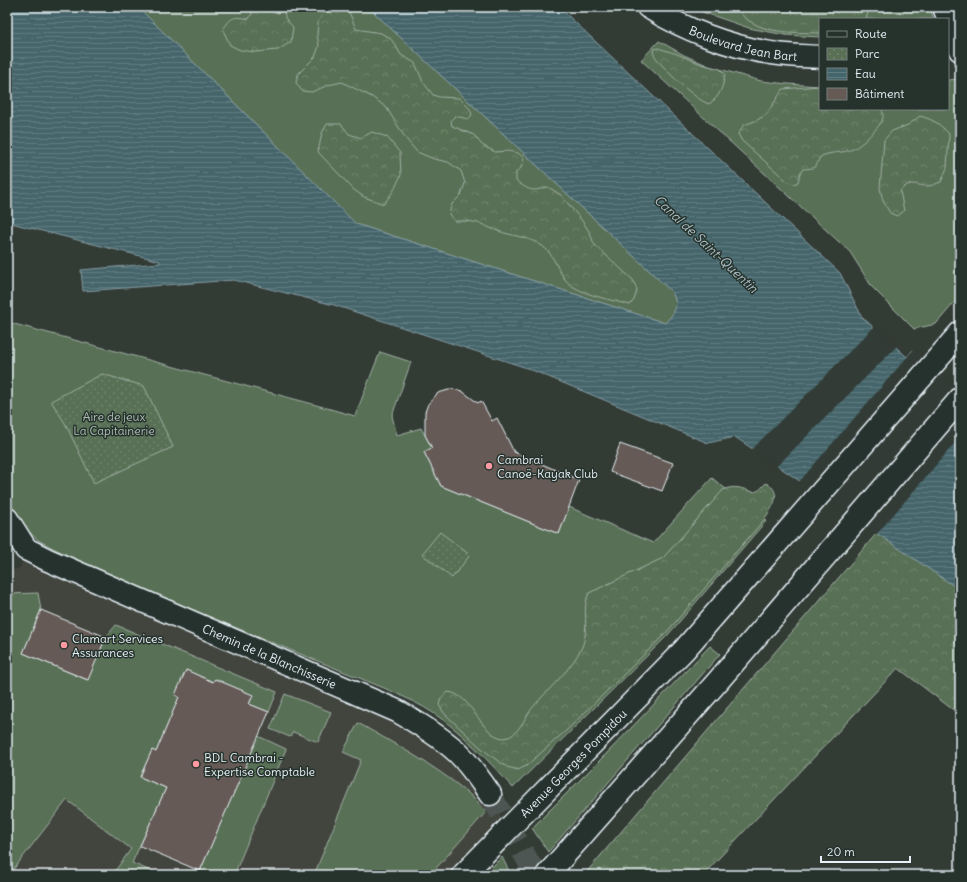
<svg xmlns="http://www.w3.org/2000/svg" width="967" height="882" font-family="Delius,sans-serif">
	<style>
		.built { fill: #42443e }
		.grass { fill: #597054; stroke: #a0b0a6 }
		.forest { fill: url(#forest-crowns); stroke: #a0b0a6 }
		.park { fill: url(#park-dots); stroke: #a0b0a6 }
		.water { fill: url(#water-rules); stroke: #869da3 }
		.pier { fill: #333b35 }
		.building { fill: #655a54; stroke: #e8f1f8 }
		.lines { fill: none; stroke-linecap: round; stroke-linejoin: round }
		.street-tunnel { stroke: #4e5652; stroke-width: 22; stroke-dasharray: 22 11; stroke-linecap: butt }
		.street-casing { stroke: #e8f1f8; stroke-width: 25 }
		.secondary-casing { stroke: #e8f1f8; stroke-width: 25 }
		.street { stroke: #26332d; stroke-width: 22 }
		.secondary { stroke: #26332d; stroke-width: 22 }
		.poi-dot { fill: #ff9aa2; stroke: #26332d; stroke-width: 1.5 }
		.labels { text-anchor: middle; dominant-baseline: central; stroke-width: 3; stroke-linejoin: round; paint-order: stroke }
		.street-label { font-size: 12px; fill: #e8f1f8; stroke: #26332d }
		.park-label { font-size: 12px; fill: #afbdb6; stroke: #26332d }
		.poi-label { font-size: 12px; fill: #e8f1f8; stroke: #26332d; text-anchor: start }
		.water-label { font-size: 13px; font-style: italic; fill: #afc0c7; stroke: #26332d }
	</style>
	<defs>
		<pattern id="forest-crowns" width="20" height="18" patternUnits="userSpaceOnUse"><rect width="20" height="18" fill="#597054"/><path d="M2 6a3 3 0 1 1 6 0M12 15a3 3 0 1 1 6 0" fill="none" stroke="#71856d"/></pattern>
		<pattern id="park-dots" width="8" height="8" patternUnits="userSpaceOnUse"><rect width="8" height="8" fill="#597054"/><path d="M2 2h.1M6 6h.1" fill="none" stroke="#71856d" stroke-width="1.8" stroke-linecap="round"/></pattern>
		<pattern id="water-rules" width="6" height="5" patternUnits="userSpaceOnUse"><rect width="6" height="5" fill="#44656b"/><path d="M0 2.5h6" fill="none" stroke="#5f7c81"/></pattern>
	</defs>
	<rect width="100%" height="100%" fill="#333b35"/>
	<filter id="ink" filterUnits="userSpaceOnUse"><feTurbulence type="fractalNoise" baseFrequency=".025" numOctaves="2"/><feDisplacementMap in="SourceGraphic" scale="8" xChannelSelector="R" yChannelSelector="G"/><feConvolveMatrix kernelMatrix="1 2 1 2 8 2 1 2 1" color-interpolation-filters="sRGB"/></filter>
	<g filter="url(#ink)">
		<path class="built" d="M26 549 397 711 490 794 513 842 483 875H7V572L20 568Z"/>
		<path class="grass" d="M138 7H368L672 292C679 306 676 312 665 323L356 224Z
			M688 7H929L934 19H820V37L785 35 749 28Z
			M659 41 684 55 709 66 761 81 788 84 820 86V109H948V80L960 79V296L936 324 914 329 872 287 850 252 641 60Z
			M7 322 309 403 355 416 380 352 411 362 392 416 397 435 421 428 432 448 424 452 441 486 559 534 569 507 653 543 712 478 766 521 667 636 513 788C485 757 454 723 418 704 407 698 395 693 384 688L116 579 51 547 38 540 25 528 7 500Z
			M38 593 41 610 23 653 87 680 106 637 116 625 277 692 269 712 249 704 253 696 216 679 213 682 186 670 179 697 156 752 152 750 140 777 166 788 132 863 160 875H112L131 849 67 800 9 875H7V594Z
			M710 646 720 654 548 852 532 828 610 750Z
			M285 694 331 712 318 742 293 732 290 737 270 729Z
			M358 723C395 744 434 765 467 792 474 798 480 806 486 812L430 875H314L361 760 343 752Z
			M258 736 286 749 234 875H208L200 871Z
			M502 857 511 875H484Z"/>
		<path class="forest" d="M251 7H284L285 18 293 27 291 42 278 50 255 52 240 50 230 45 223 30C231 16 235 16 249 19L253 11Z
			M327 7H347L356 29 381 33 390 38 396 46 401 55 415 63 423 82 433 95 439 97 459 98 470 109 472 115 468 119 455 116 451 120 452 126 474 135 482 145 495 152 508 151 518 153 524 158 521 168 516 172V181C530 191 532 192 548 187L561 195 583 222 590 233 594 244 633 280 637 290 634 300 630 305C612 300 588 296 572 286 560 278 557 262 548 251 535 237 515 237 498 231 491 229 485 225 478 223 470 221 462 221 454 221L449 214 452 204 461 195 465 183 461 171 448 162 434 159 417 152 406 139 386 107 372 97 342 82 328 85 312 92 302 91 296 83 298 74 315 57 319 46 317 35 318 22Z
			M698 7H735C724 16 711 11 698 7Z
			M743 7H870L866 19H820V33C794 32 761 35 741 14Z
			M658 48 677 54 701 64 720 69 725 74C723 87 720 97 709 104 695 100 660 66 653 53L654 49Z
			M820 86V109H882C883 112 883 116 883 118 881 126 861 146 853 149 842 154 830 151 820 157 815 169 816 168 803 169L800 173 798 182 794 184 788 182 742 141 738 134 744 125 755 121 766 115 783 89Z
			M920 116C934 120 939 123 949 134L947 168 941 182C937 183 932 186 928 186 915 186 911 179 900 191L904 211 897 216 890 213 883 201 880 188 884 140 892 131 908 125Z
			M327 124H341L349 134 361 138 372 132 387 137 400 153 401 175 394 190 384 204 364 197 354 190 318 152 322 133Z
			M766 483C785 493 771 509 763 521L665 634 568 729 526 766 518 770 507 767 494 758 479 746 444 713 439 705 441 698 448 692C472 694 480 735 503 738 505 738 509 737 511 736 521 729 526 715 534 706 550 687 571 670 582 647 590 628 581 608 589 593L663 558 723 490C740 482 750 495 757 491 761 490 763 485 766 483Z
			M877 533 960 590V715L898 668 703 875H584Z"/>
		<path class="park" d="M102 374 144 386 173 447 94 483 65 423 51 401Z
			M440 532 470 555 452 578 422 554Z"/>
		<path class="water" d="M7 7H138L356 224 665 323C676 312 679 306 672 292L368 7H559L840 273 862 317 907 357 913 350 960 392V590L735 437 708 443 527 368 334 305 234 280 83 291 81 270 160 263V261L7 222Z"/>
		<path class="pier" d="M875 326 897 346 776 467 751 450Z
			M915 348 960 389V437L876 535 799 482Z"/>
		<path class="building" d="M452 389 462 391 478 403 481 401 492 421 497 418 514 452 579 480 559 534 441 486 424 452 432 448 425 435V412L428 404 438 393Z
			M620 444 673 463 662 491 610 472Z
			M41 610 106 637 88 680 23 653Z
			M186 670 213 682 215 679 253 695 249 704 269 712 200 871 140 846 166 788 140 777 152 750 156 752 179 697 175 695Z"/>
		<g class="lines">
			<path class="street-tunnel" d="M490 794 536 875"/>
			<defs>
				<g id="street">
					<path id="s1" d="M648 7C683 29 730 47 771 53 787 56 804 56 820 57"/>
					<path d="M944 7 960 50"/>
					<path d="M7 519 26 549"/>
					<path id="s2" d="M26 549 48 560 397 711C418 723 438 735 456 751 469 763 480 780 490 794"/>
				</g>
				<g id="secondary">
					<path id="s3" d="M463 875 684 650 960 333"/>
					<path d="M547 875 718 681 960 399"/>
				</g>
			</defs>
			<use href="#street" class="street-casing"/>
			<use href="#secondary" class="secondary-casing"/>
			<use href="#street" class="street"/>
			<use href="#secondary" class="secondary"/>
		</g>
	</g>
	<g class="poi-dot">
		<circle cx="489" cy="466" r="4"/>
		<circle cx="64" cy="645" r="4"/>
		<circle cx="196" cy="764" r="4"/>
	</g>
	<g class="labels">
		<g class="street-label">
			<text stroke="none"><textPath href="#s1" startOffset="103">Boulevard Jean Bart</textPath></text>
			<text stroke="none"><textPath href="#s2" startOffset="266">Chemin de la Blanchisserie</textPath></text>
			<text stroke="none"><textPath href="#s3" startOffset="157">Avenue Georges Pompidou</textPath></text>
		</g>
		<g class="park-label">
			<text x="114" y="416">Aire de jeux<tspan x="114" dy="14">La Capitainerie</tspan></text>
		</g>
		<g class="poi-label">
			<text x="497" y="459">Cambrai<tspan x="497" dy="14">Canoë-Kayak Club</tspan></text>
			<text x="72" y="638">Clamart Services<tspan x="72" dy="14">Assurances</tspan></text>
			<text x="204" y="757">BDL Cambrai -<tspan x="204" dy="14">Expertise Comptable</tspan></text>
		</g>
		<g class="water-label">
			<text transform="translate(706 244) rotate(43)">Canal de Saint-Quentin</text>
		</g>
	</g>
	<rect width="967" height="882" fill="none" stroke="#26332d" stroke-width="24"/>
	<rect x="12" y="12" width="943" height="858" fill="none" stroke="#e8f1f8" stroke-width="1.5" filter="url(#ink)"/>
	<rect x="819" y="18" width="130" height="92" fill="#26332d" stroke="#747f7e"/>
	<rect x="827" y="31" width="20" height="6" fill="#26332d" stroke="#747f7e"/>
	<text x="855" y="38" font-size="12" fill="#e8f1f8">Route</text>
	<rect x="827" y="48" width="20" height="12" fill="url(#park-dots)" stroke="#747f7e"/>
	<text x="855" y="58" font-size="12" fill="#e8f1f8">Parc</text>
	<rect x="827" y="68" width="20" height="12" fill="url(#water-rules)" stroke="#747f7e"/>
	<text x="855" y="78" font-size="12" fill="#e8f1f8">Eau</text>
	<rect x="827" y="88" width="20" height="12" fill="#655a54" stroke="#747f7e"/>
	<text x="855" y="98" font-size="12" fill="#e8f1f8">Bâtiment</text>
	<path d="M821 856v6h89v-6" fill="none" stroke="#e8f1f8" stroke-width="2"/>
	<text x="827" y="856" font-size="12" fill="#e8f1f8" stroke="#26332d" stroke-width="3" paint-order="stroke">20 m</text>
</svg>
